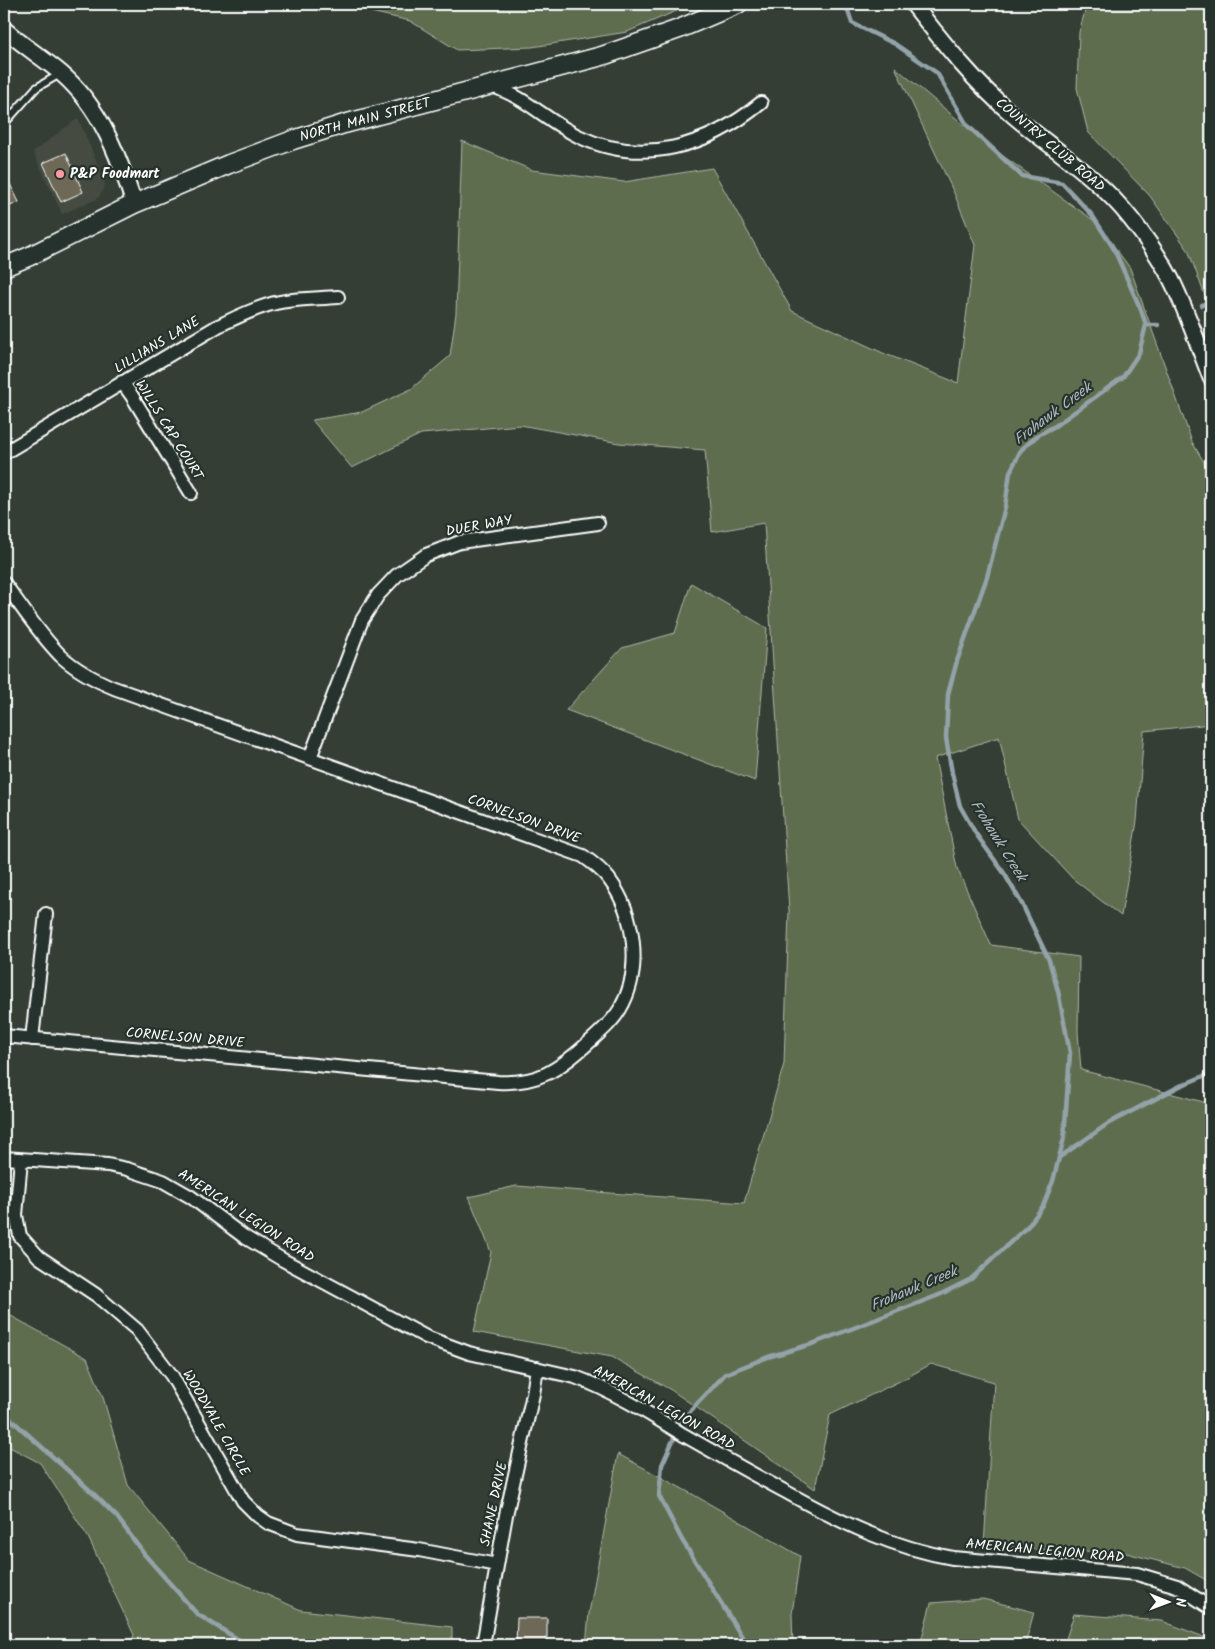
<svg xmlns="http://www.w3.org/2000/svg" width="1215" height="1649" font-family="Kalam,sans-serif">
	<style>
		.built { fill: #454b3f }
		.green { fill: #5f6d4f; stroke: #afb6a7 }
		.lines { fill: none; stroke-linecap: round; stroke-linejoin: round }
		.stream { stroke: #93a3a9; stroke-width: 4.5 }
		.building { fill: #6e6956; stroke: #fff }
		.service-casing { stroke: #fff; stroke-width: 10 }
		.minor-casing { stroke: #fff; stroke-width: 16 }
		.tertiary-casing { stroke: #fff; stroke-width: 19 }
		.secondary-casing { stroke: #fff; stroke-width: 21 }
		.service { stroke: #26332d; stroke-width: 6 }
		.minor { stroke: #26332d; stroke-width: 12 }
		.tertiary { stroke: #26332d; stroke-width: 15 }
		.secondary { stroke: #26332d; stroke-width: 18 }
		.poi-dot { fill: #ff9aa2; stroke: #26332d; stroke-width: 2 }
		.labels { text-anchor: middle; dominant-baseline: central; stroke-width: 4.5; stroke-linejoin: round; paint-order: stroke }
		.street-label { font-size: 14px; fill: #fff; stroke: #26332d }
		.poi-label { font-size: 14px; font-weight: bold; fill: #fff; stroke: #26332d; text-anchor: start }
		.water-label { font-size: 15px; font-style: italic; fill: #aebabf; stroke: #26332d }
	</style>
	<rect width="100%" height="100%" fill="#343e35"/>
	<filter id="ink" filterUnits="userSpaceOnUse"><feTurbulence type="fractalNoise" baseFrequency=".02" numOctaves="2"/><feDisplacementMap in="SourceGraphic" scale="10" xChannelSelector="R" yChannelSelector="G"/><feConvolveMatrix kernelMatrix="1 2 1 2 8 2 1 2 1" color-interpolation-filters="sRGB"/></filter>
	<g filter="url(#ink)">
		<path class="built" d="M78 118 105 181 104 189 97 199 62 214 33 152Z"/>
		<path class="green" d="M336 4H693L627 32 532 47 457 50 410 21Z
			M1087 4H1211V312L1188 250 1150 196 1088 132 1077 88 1079 32Z
			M895 67 989 146 1096 222 1130 268 1192 442 1211 474V724L1144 731 1137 821 1121 916 1073 879 1018 819 999 737 935 758 957 868 991 945 1079 957 1078 1032 1081 1070 1211 1104V1583L1185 1568 1122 1552 1040 1550 984 1546 994 1382 931 1364 904 1379 830 1415 815 1489 671 1390 612 1357 474 1332 491 1252 469 1197 516 1186 744 1203 784 1064 789 911 764 523 712 532 705 450 619 443 520 425 421 434 352 468 312 420 362 412 411 389 450 356 456 313 462 141 532 170 624 182 712 168 792 311 883 353 958 383 975 245 954 193Z
			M691 583 767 628 755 781 566 710 622 648 675 633Z
			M4 1312 87 1358 103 1397 128 1485 189 1560 301 1610 452 1627V1645H130L134 1635 88 1537 40 1463 4 1444Z
			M618 1454 694 1495 800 1556 792 1614 793 1645H586L589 1613Z
			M983 1599 1034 1612 1025 1645H920L931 1603Z
			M1074 1614 1162 1621 1204 1637 1209 1645H1064Z"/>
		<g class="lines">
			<path class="stream" d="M1202 305 1211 301
				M1146 325H1158
				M1060 1157 1109 1123 1180 1086 1211 1073
				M4 1413 94 1494 117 1517 144 1554 197 1614 247 1645
				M747 1645 682 1540 659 1496 662 1465 682 1420 725 1374 768 1357 812 1344 939 1295 971 1279 1029 1225 1043 1206 1053 1181 1064 1138 1070 1053 1058 991 1049 960 1022 904 1004 873 976 834 960 806 952 773 946 738 948 694 957 661 987 577 1005 507 1010 472 1021 450 1038 435 1055 426 1123 377 1139 353 1146 325 1141 310 1114 249 1092 215 1062 183 1022 176 967 125 937 73 895 44 852 23 848 11 841 4"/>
		</g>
		<path class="building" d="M66 153 83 192 61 202 43 163Z
			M4 172 19 202 4 209Z
			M517 1618H547V1645H516Z"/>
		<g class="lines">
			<defs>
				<path id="service" d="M4 124 36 88 60 74
					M1200 346 1211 345"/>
				<path id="minor" d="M493 86C502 90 512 94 520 99 540 111 557 126 578 136 642 167 709 146 761 103
					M122 382 132 396 191 493
					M4 453 218 326C235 318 251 310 268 305 290 298 315 299 338 297
					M4 583C22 607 39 634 61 656 76 670 95 680 114 688L583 856C593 863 602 870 609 879 635 914 643 970 620 1009 612 1023 598 1034 586 1045 558 1070 538 1084 498 1082L4 1036
					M310 758 362 620 378 595 397 575 426 555 460 542 598 523
					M32 1039 46 914
					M4 1158 108 1165 127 1169 163 1181 191 1197 243 1236 283 1260 426 1337 469 1353 575 1377C613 1391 648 1413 682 1434 717 1454 752 1474 788 1493 840 1522 893 1548 953 1558L1137 1574 1177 1586 1211 1608
					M21 1160 16 1215 20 1236 39 1257 96 1295 137 1330 172 1376 243 1501 258 1516 268 1523 297 1534 419 1550 497 1565
					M483 1645 506 1515 533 1394 537 1368"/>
				<path id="tertiary" d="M913 4C944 44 975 83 1014 116 1055 151 1097 176 1131 219 1146 238 1160 258 1171 279 1187 311 1198 345 1211 378
					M4 29C22 45 43 58 62 74 100 107 119 156 134 204"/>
				<path id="secondary" d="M4 267 30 256 134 204 229 164 293 140 344 124 602 56 679 29 738 4"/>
			</defs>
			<use href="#service" class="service-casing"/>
			<use href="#minor" class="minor-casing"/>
			<use href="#tertiary" class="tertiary-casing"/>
			<use href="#secondary" class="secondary-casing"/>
			<use href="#service" class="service"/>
			<use href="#minor" class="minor"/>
			<use href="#tertiary" class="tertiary"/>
			<use href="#secondary" class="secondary"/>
		</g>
	</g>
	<circle class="poi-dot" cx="60" cy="174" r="5"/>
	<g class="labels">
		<g class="street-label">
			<text transform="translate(365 120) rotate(-15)">NORTH MAIN STREET</text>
			<text transform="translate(1050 145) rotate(40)">COUNTRY CLUB ROAD</text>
			<text transform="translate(157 345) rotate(-31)">LILLIANS LANE</text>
			<text transform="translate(169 430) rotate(58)">WILLS CAP COURT</text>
			<text transform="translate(479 526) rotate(-10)">DUER WAY</text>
			<text transform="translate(524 819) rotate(20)">CORNELSON DRIVE</text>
			<text transform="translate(185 1038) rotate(5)">CORNELSON DRIVE</text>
			<text transform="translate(246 1216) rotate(33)">AMERICAN LEGION ROAD</text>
			<text transform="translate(664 1408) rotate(29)">AMERICAN LEGION ROAD</text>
			<text transform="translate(216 1423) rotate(60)">WOODVALE CIRCLE</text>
			<text transform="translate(494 1504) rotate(-78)">SHANE DRIVE</text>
			<text transform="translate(1045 1551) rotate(5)">AMERICAN LEGION ROAD</text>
		</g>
		<g class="poi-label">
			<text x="70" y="174">P&amp;P Foodmart</text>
		</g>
		<g class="water-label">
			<text transform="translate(1053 414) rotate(-37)">Frohawk Creek</text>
			<text transform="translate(998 841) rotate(58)">Frohawk Creek</text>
			<text transform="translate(914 1289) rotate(-23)">Frohawk Creek</text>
		</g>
	</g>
	<rect width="1215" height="1649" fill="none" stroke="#26332d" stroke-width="20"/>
	<rect x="10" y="10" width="1195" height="1629" fill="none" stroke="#fff" stroke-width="2" filter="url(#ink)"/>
	<g transform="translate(1168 1602) rotate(91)" stroke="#26332d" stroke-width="4" paint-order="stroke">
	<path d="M0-4L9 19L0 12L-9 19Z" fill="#ffffff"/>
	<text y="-8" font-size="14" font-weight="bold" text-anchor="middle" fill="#ffffff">N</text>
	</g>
</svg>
